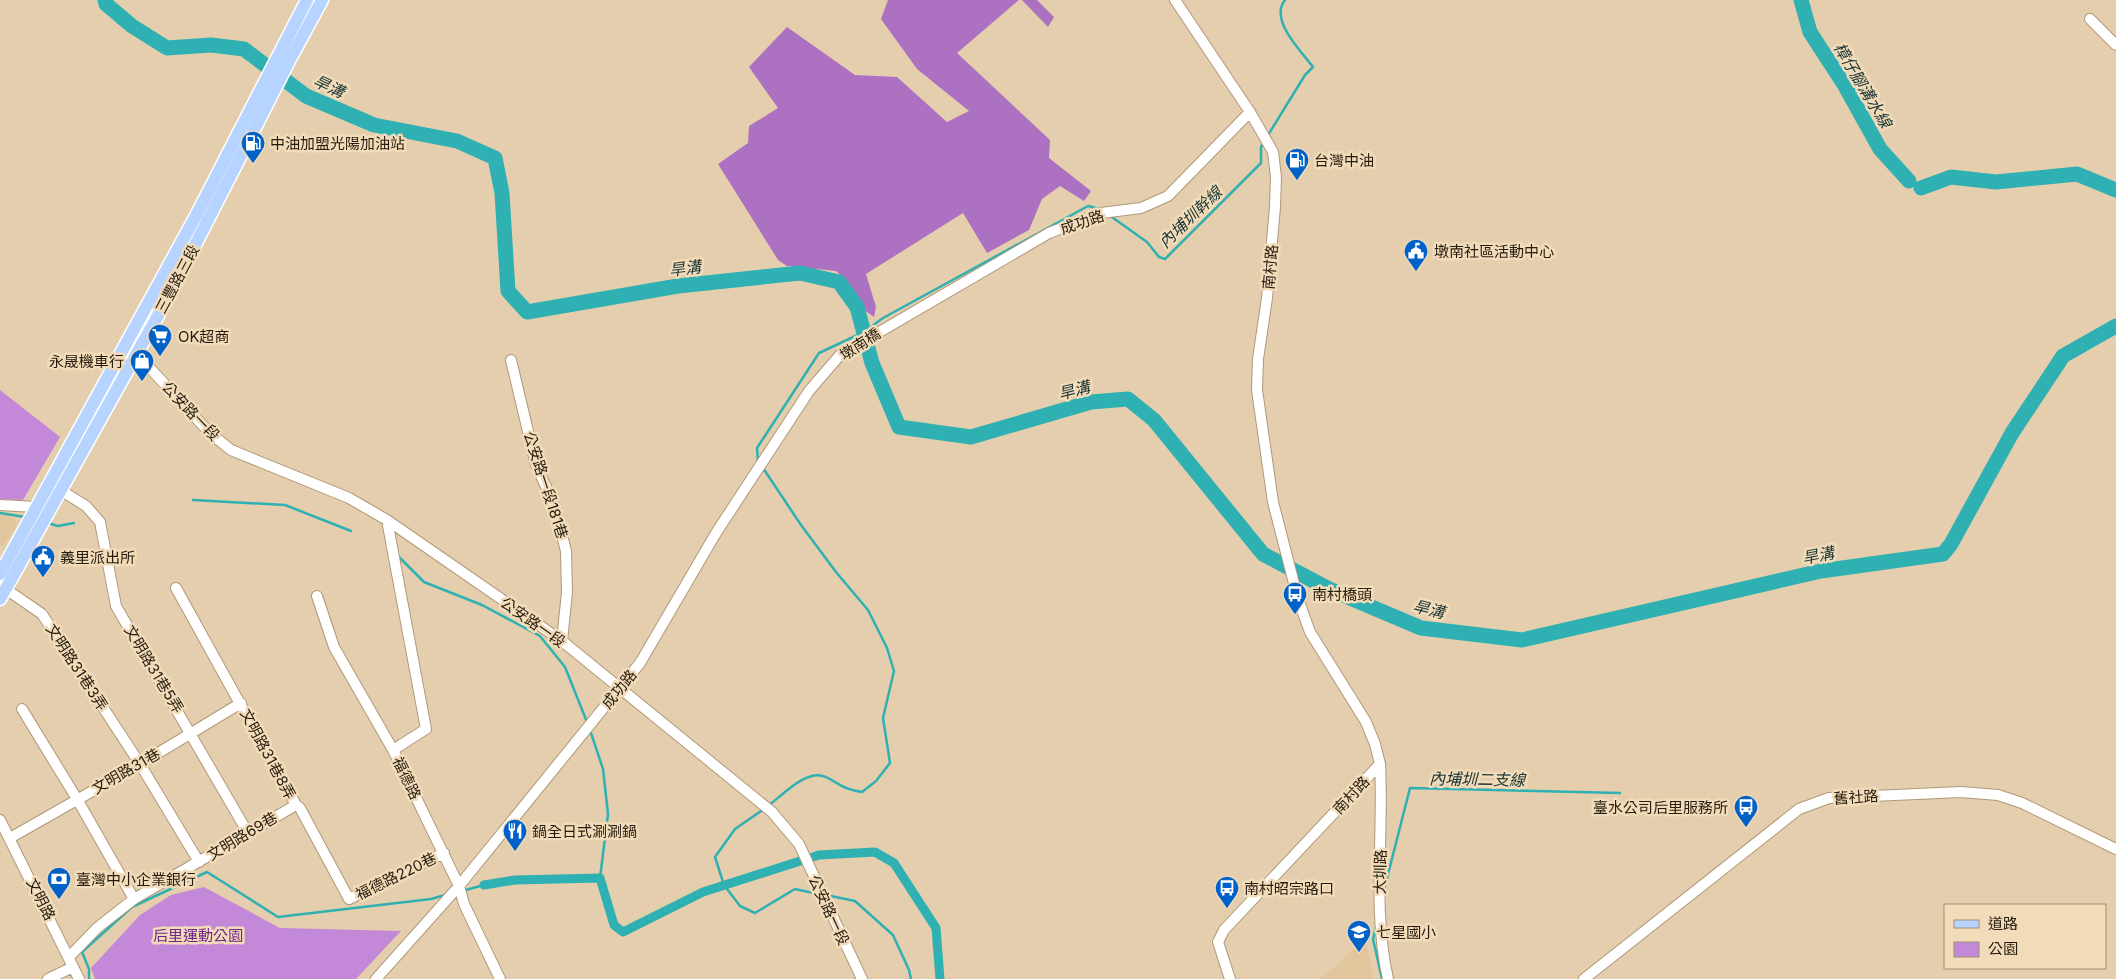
<svg xmlns="http://www.w3.org/2000/svg" width="2116" height="979" font-family="Inter,'Noto Sans TC',sans-serif">
	<style>
		.built { fill: #e0c59d }
		.green { fill: #c389d8 }
		.forest { fill: #ad71c2 }
		.lines { fill: none; stroke-linecap: round; stroke-linejoin: round }
		.stream { stroke: #2fb0b2; stroke-width: 2.5 }
		.canal { stroke: #2fb0b2; stroke-width: 9 }
		.river { stroke: #2fb0b2; stroke-width: 15 }
		.minor-casing { stroke: #af9979; stroke-width: 12 }
		.major-casing { stroke: #fff; stroke-width: 15 }
		.minor { stroke: #fff; stroke-width: 10 }
		.major { stroke: #b6d4ff; stroke-width: 12 }
		.labels { text-anchor: middle; dominant-baseline: central; stroke-width: 5; stroke-linejoin: round; paint-order: stroke }
		.poi-label { font-size: 15px; fill: #251c10; stroke: #f2dbb9; text-anchor: start }
		.street-label { font-size: 15px; fill: #251c10; stroke: #f2dbb9 }
		.park-label { font-size: 15px; fill: #6f2487; stroke: #f2dbb9 }
		.water-label { font-size: 16px; font-style: italic; fill: #1b3636; stroke: #f2dbb9 }
	</style>
	<rect width="100%" height="100%" fill="#e5cead"/>
	<path class="built" d="M0 514 9 515 16 522 15 530 2 546 0 545Z
		M1365 938 1374 979H1319L1334 968Z"/>
	<path class="green" d="M0 390 60 437 23 500 0 499Z
		M204 887 280 928 401 931 356 979H95L91 968 140 915 171 895Z"/>
	<path class="forest" d="M888 0H1019L957 53 1050 140 1049 158 1091 191 1084 201 1060 186 1042 199 1029 230 987 253 963 213 866 274 876 307 874 317 847 297 848 282 836 271 787 266 778 260 718 164 748 143 749 126 778 108 749 67 787 27 855 75 897 77 947 122 969 111 917 69 881 19Z
		M1022 0H1037L1054 17 1048 27Z"/>
	<g class="lines">
		<path class="stream" d="M1268 135 1305 75 1313 67C1301 51 1269 20 1285 0
			M1109 215 1147 242 1159 257 1165 259 1261 163V147L1264 142
			M758 462 757 448 819 353 864 332 883 318 1088 206 1100 209
			M763 468 801 525 836 572 868 610 887 648 894 671 883 718 890 763 876 781 862 792C845 790 840 784 826 777 807 768 783 795 769 805
			M193 500 285 505 351 531
			M0 513 25 517
			M48 523 58 526 74 523
			M398 556 424 582 482 605 540 636 565 667 587 722
			M590 730 603 769 608 814 600 878
			M764 809 735 829 715 857 724 885 740 906 755 913 795 889 818 894
			M1384 890 1410 788 1620 793
			M462 891 484 885
			M826 895 855 901 893 935 909 970 911 979
			M1376 927 1373 939 1382 979
			M89 979V969L82 952 132 907 207 872 278 917 431 899 445 895"/>
		<path class="canal" d="M484 885 515 880 600 878 614 925 623 932 703 892 819 855 875 852 894 863 936 928 940 979"/>
		<path class="river" d="M105 0 106 4 132 26 167 48 211 45 244 49 306 96 374 125 457 141 495 158 502 193 508 291 527 312 678 286 800 273 839 282 857 307 872 363 899 427 971 437 1091 402 1128 399 1154 420 1263 554 1329 589 1421 628 1522 640 1821 571 1943 554 1951 544 2012 433 2063 356 2116 326
			M1801 0 1810 32 1845 86 1880 149 1909 181
			M1921 188 1951 177 1996 182 2077 174 2116 190"/>
		<defs>
			<path id="minor" d="M1175 0 1250 112 1273 152 1276 177 1275 207 1267 298 1258 359 1257 390 1273 502 1298 599 1310 632 1366 722 1375 744 1380 764 1224 930 1218 942 1230 979
				M2090 19 2116 45
				M125 348 136 355 147 365 210 433 231 450 349 498 387 520 562 641 772 812 799 844 862 979
				M511 360 536 465 554 504 566 551 567 592 562 641
				M49 483 86 506 100 522 116 606 248 833
				M0 505 36 507 41 509
				M387 520 426 729 393 750 459 886 464 904 500 979
				M0 585 42 614 140 764 199 862
				M176 588 296 805 300 808 349 899 444 853
				M317 596 334 647 393 750
				M22 709 77 799 134 899
				M1380 764C1384 835 1372 908 1388 979
				M0 820 79 979
				M10 838 140 764 241 703
				M70 956 97 928 134 899 296 805
				M48 979 73 967
				M376 979 459 886 640 663 716 533 809 391 840 355 1049 233 1101 213 1141 208 1168 196 1250 112
				M1584 979 1799 809 1829 798 1961 792 1998 795 2022 803 2116 849"/>
			<path id="major" d="M0 574 197 214 307 0
				M0 599 170 294 289 61 322 0"/>
		</defs>
		<use href="#minor" class="minor-casing"/>
		<use href="#major" class="major-casing"/>
		<use href="#minor" class="minor"/>
		<use href="#major" class="major"/>
	</g>
	<defs>
		<symbol id="fuel-pin" viewBox="-11 -11 22 30"><path d="M0 17L-7.5 6A9.5 9.5 0 1 1 7.5 6Z" fill="#0061c9" stroke="#f2dbb9"/><path d="M-5.5-6h7V0h2V4h1.3V-2.5L3-4.5l.8-.8L6-3V5H2.5V1h-1V6h-7ZM-4.2-4.7v3.2H.2V-4.7Z" fill="#fff"/></symbol>
		<symbol id="civic-pin" viewBox="-11 -11 22 30"><path d="M0 17L-7.5 6A9.5 9.5 0 1 1 7.5 6Z" fill="#0061c9" stroke="#f2dbb9"/><path d="M-.6-6.5H3V-4.5H.6V-3L4-1V1h2V6H-6V1h2V-1L-.6-3ZM-1.2 2.5V6h2.4V2.5Z" fill="#fff"/></symbol>
		<symbol id="supermarket-pin" viewBox="-11 -11 22 30"><path d="M0 17L-7.5 6A9.5 9.5 0 1 1 7.5 6Z" fill="#0061c9" stroke="#f2dbb9"/><path d="M-6-5.5h2.5l.6 2H6L4.5 2H-2.5L-4.4-4H-6ZM-1.5 3.2a1.3 1.3 0 1 0 .1 0ZM3 3.2a1.3 1.3 0 1 0 .1 0Z" fill="#fff"/></symbol>
		<symbol id="shop-pin" viewBox="-11 -11 22 30"><path d="M0 17L-7.5 6A9.5 9.5 0 1 1 7.5 6Z" fill="#0061c9" stroke="#f2dbb9"/><path d="M-5-2.5h2.3a2.7 3.5 0 0 1 5.4 0H5L5.5 6h-11ZM-1.5-2.5h3a1.5 2.3 0 0 0-3 0Z" fill="#fff"/></symbol>
		<symbol id="bus-pin" viewBox="-11 -11 22 30"><path d="M0 17L-7.5 6A9.5 9.5 0 1 1 7.5 6Z" fill="#0061c9" stroke="#f2dbb9"/><path d="M-5-6H5V4H4V6H2V4H-2V6H-4V4H-5ZM-3.5-4V0h7V-4ZM-3.5 1.2v1.5H-2V1.2ZM2 1.2v1.5H3.5V1.2Z" fill="#fff"/></symbol>
		<symbol id="restaurant-pin" viewBox="-11 -11 22 30"><path d="M0 17L-7.5 6A9.5 9.5 0 1 1 7.5 6Z" fill="#0061c9" stroke="#f2dbb9"/><path d="M-5-6h1v4h1v-4h1v4h1v-4h1v5L-1.5 .5V6h-2V.5L-5-1ZM5-6V6H3V1.5H1.5Q1.5-4 5-6Z" fill="#fff"/></symbol>
		<symbol id="bank-pin" viewBox="-11 -11 22 30"><path d="M0 17L-7.5 6A9.5 9.5 0 1 1 7.5 6Z" fill="#0061c9" stroke="#f2dbb9"/><path d="M-6-4H6V4H-6ZM0-2.3a2.3 2.3 0 1 0 0 4.6a2.3 2.3 0 1 0 0-4.6Z" fill="#fff"/></symbol>
		<symbol id="school-pin" viewBox="-11 -11 22 30"><path d="M0 17L-7.5 6A9.5 9.5 0 1 1 7.5 6Z" fill="#0061c9" stroke="#f2dbb9"/><path d="M0-5L7-2L0 1L-7-2ZM-4 1L0 2.5L4 1V4Q0 6-4 4Z" fill="#fff"/></symbol>
	</defs>
	<g fill-rule="evenodd">
		<use href="#fuel-pin" x="239" y="129" width="28" height="38"/>
		<use href="#fuel-pin" x="1283" y="146" width="28" height="38"/>
		<use href="#civic-pin" x="1402" y="237" width="28" height="38"/>
		<use href="#supermarket-pin" x="146" y="322" width="28" height="38"/>
		<use href="#shop-pin" x="128" y="347" width="28" height="38"/>
		<use href="#civic-pin" x="29" y="543" width="28" height="38"/>
		<use href="#bus-pin" x="1281" y="580" width="28" height="38"/>
		<use href="#bus-pin" x="1732" y="793" width="28" height="38"/>
		<use href="#restaurant-pin" x="501" y="817" width="28" height="38"/>
		<use href="#bank-pin" x="45" y="865" width="28" height="38"/>
		<use href="#bus-pin" x="1213" y="874" width="28" height="38"/>
		<use href="#school-pin" x="1345" y="918" width="28" height="38"/>
	</g>
	<g class="labels">
		<g class="poi-label">
			<text x="270" y="143">中油加盟光陽加油站</text>
			<text x="1314" y="160">台灣中油</text>
			<text x="1434" y="251">墩南社區活動中心</text>
			<text x="178" y="336">OK超商</text>
			<text x="124" y="361" text-anchor="end">永晟機車行</text>
			<text x="60" y="557">義里派出所</text>
			<text x="1312" y="594">南村橋頭</text>
			<text x="1728" y="807" text-anchor="end">臺水公司后里服務所</text>
			<text x="532" y="831">鍋全日式涮涮鍋</text>
			<text x="76" y="879">臺灣中小企業銀行</text>
			<text x="1244" y="888">南村昭宗路口</text>
			<text x="1376" y="932">七星國小</text>
		</g>
		<g class="street-label">
			<text transform="translate(1082 222) rotate(-19)">成功路</text>
			<text transform="translate(1270 267) rotate(-85)">南村路</text>
			<text transform="translate(177 279) rotate(-62)">三豐路三段</text>
			<text transform="translate(860 344) rotate(-33)">墩南橋</text>
			<text transform="translate(191 411) rotate(46)">公安路一段</text>
			<text transform="translate(546 485) rotate(72)">公安路一段181巷</text>
			<text transform="translate(533 622) rotate(35)">公安路一段</text>
			<text transform="translate(77 667) rotate(57)">文明路31巷3弄</text>
			<text transform="translate(154 669) rotate(59)">文明路31巷5弄</text>
			<text transform="translate(619 689) rotate(-51)">成功路</text>
			<text transform="translate(268 754) rotate(62)">文明路31巷8弄</text>
			<text transform="translate(126 771) rotate(-30)">文明路31巷</text>
			<text transform="translate(407 778) rotate(64)">福德路</text>
			<text transform="translate(1351 795) rotate(-47)">南村路</text>
			<text transform="translate(1856 797) rotate(-4)">舊社路</text>
			<text transform="translate(242 836) rotate(-31)">文明路69巷</text>
			<text transform="translate(1380 872) rotate(-89)">大圳路</text>
			<text transform="translate(396 876) rotate(-26)">福德路220巷</text>
			<text transform="translate(41 899) rotate(63)">文明路</text>
			<text transform="translate(829 910) rotate(65)">公安路一段</text>
		</g>
		<g class="park-label">
			<text x="198" y="935">后里運動公園</text>
		</g>
		<g class="water-label">
			<text transform="translate(1863 85) rotate(59)">樟仔腳溝水線</text>
			<text transform="translate(329 86) rotate(25)">旱溝</text>
			<text transform="translate(1190 217) rotate(-44)">內埔圳幹線</text>
			<text transform="translate(685 268) rotate(-7)">旱溝</text>
			<text transform="translate(1074 390) rotate(-14)">旱溝</text>
			<text transform="translate(1818 555) rotate(-11)">旱溝</text>
			<text transform="translate(1429 609) rotate(14)">旱溝</text>
			<text transform="translate(1477 779) rotate(1)">內埔圳二支線</text>
		</g>
	</g>
	<rect x="1944" y="904" width="162" height="65" fill="#f2dbb9" stroke="#a08f75"/>
	<rect x="1954" y="920" width="25" height="8" fill="#b6d4ff" stroke="#a08f75"/>
	<text x="1988" y="929" font-size="15" fill="#251c10">道路</text>
	<rect x="1954" y="942" width="25" height="15" fill="#c389d8" stroke="#a08f75"/>
	<text x="1988" y="954" font-size="15" fill="#251c10">公園</text>
</svg>
